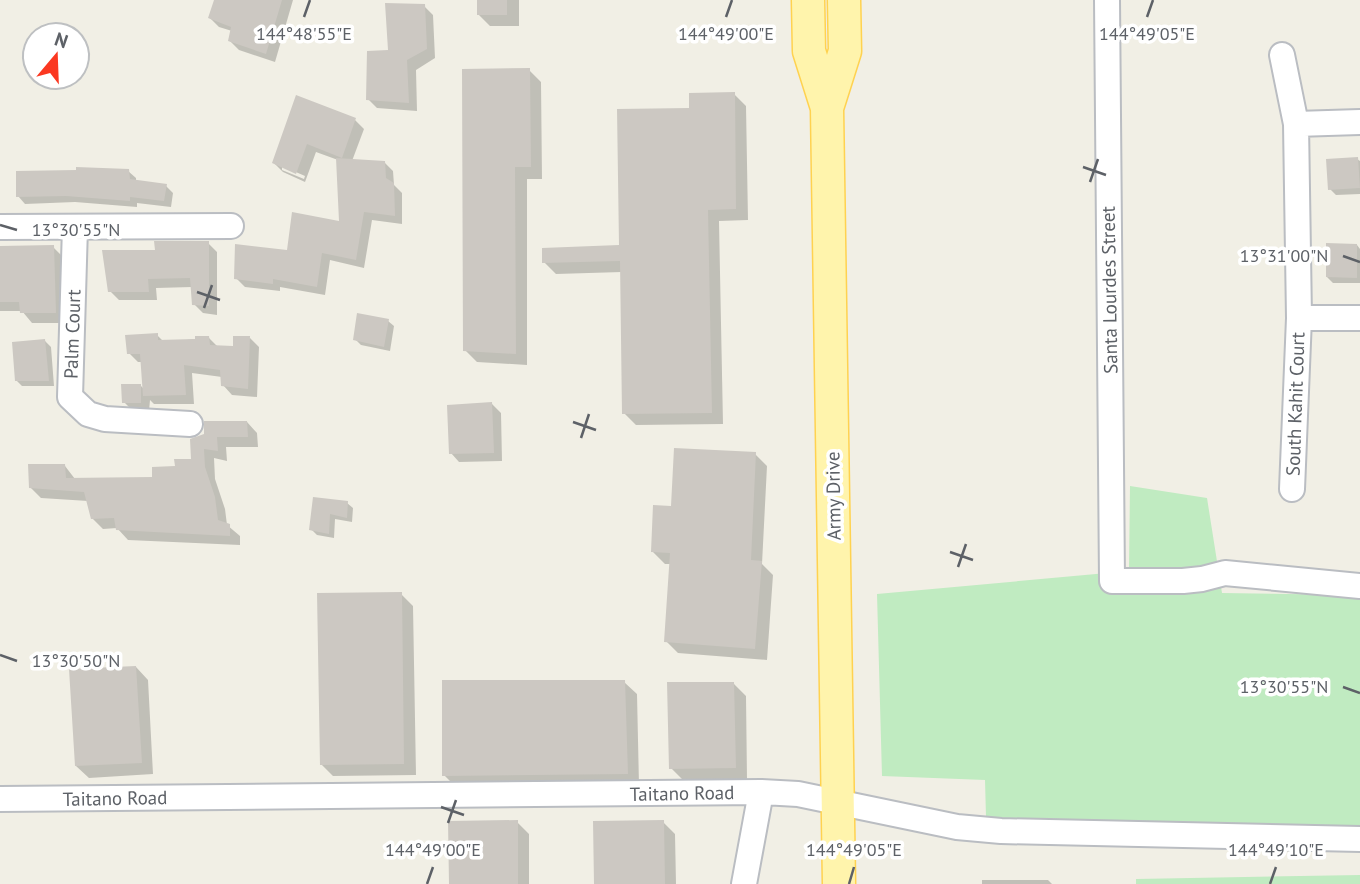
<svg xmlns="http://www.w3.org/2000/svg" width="1360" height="884" font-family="'PT Sans',sans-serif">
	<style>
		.green { fill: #c0ebc1 }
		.shadow { fill: #0003; fill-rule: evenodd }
		.building { fill: #ccc8c2 }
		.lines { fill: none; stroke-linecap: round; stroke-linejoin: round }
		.minor-casing { stroke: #babdc2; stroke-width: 28 }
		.major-casing { stroke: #ffd250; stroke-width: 35 }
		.minor { stroke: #fff; stroke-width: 24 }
		.major { stroke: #fff4ac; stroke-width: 32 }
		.ticks { fill: none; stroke: #5d6167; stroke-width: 2.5 }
		.labels { text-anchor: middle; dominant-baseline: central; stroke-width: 7; stroke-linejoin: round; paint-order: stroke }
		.street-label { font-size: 19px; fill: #5d6167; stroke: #fff }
		.ticks-label { font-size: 18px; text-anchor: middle; fill: #5d6167; stroke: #fff; stroke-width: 7; stroke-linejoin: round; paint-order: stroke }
	</style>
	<rect width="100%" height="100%" fill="#f1efe5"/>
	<path class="green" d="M1130 486 1207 498 1222 593 1360 595V829L1163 827 986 817 985 780 882 776 877 594 1129 571Z
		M1360 875V884H1136V879Z"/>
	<path class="shadow" d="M216 0H293L275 62 239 50 230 41 232 31 219 27 210 18Z
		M478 0H519V26H490L478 14Z
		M424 6 433 15 435 58 416 70 417 111 377 108 368 99 390 52Z
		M529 70 541 82 542 179H527V365L477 362 465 350Z
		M734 94 746 106 748 220 719 221 723 424 636 425 624 413 622 272 556 274 544 262 621 246Z
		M297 97 355 120 364 129 352 161 384 162 393 171 394 185 402 193V224L372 220 364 268 330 260 325 295 280 287V291L245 287 236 278 341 223 338 160 316 152 305 182 283 172 274 163ZM282 166 305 176 304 179 282 170Z
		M1357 159 1360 161V194L1336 195 1330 189Z
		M128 171 136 178V182L166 186 173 193 171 207 137 203V207L75 202 25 204 18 196Z
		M208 243 217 252V315L203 313 194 304 192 287 156 288 157 300H119L110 291 157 251Z
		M1357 245 1360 249V283H1333L1327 277Z
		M53 247 63 257 65 323H32L22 311H0V248Z
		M388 321 394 326 390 351 361 345 355 339Z
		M157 335 164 342 209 338 218 347H234L250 338 259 347 257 397 232 395 223 385 222 377 192 373 194 404H154L150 400 149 411H133L124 402 141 386 144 389 142 362H138L129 353Z
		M45 341 51 347 54 386H22L16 380Z
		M492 404 501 413 502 461 459 462 451 453Z
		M247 422 257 433 258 447H226L227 461 214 458 215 479 225 509 227 525 240 536V545L128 540 117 528 103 529 92 518 88 501 41 498 30 487 65 466 75 479 154 478 192 461V440Z
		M755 454 767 466 762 564 773 575 767 660 678 653 666 641 671 564H665L653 552 673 507Z
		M315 499 347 503 353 508 352 522 335 519 334 538 317 535 311 529Z
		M401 594 413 606 416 775 333 776 321 764Z
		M136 667 148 680 153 774 89 778 76 766Z
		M624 682 637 694 639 785 456 787 444 775Z
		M734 684 746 696 747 779 683 780 671 768Z
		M517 822 529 834V884H451Z
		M663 822 675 834 676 884H596Z
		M982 880H1048L1052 884H982Z"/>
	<path class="building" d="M214 0H282L266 54 228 41 231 27 208 18Z
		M477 0H507V15H477Z
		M385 3 425 4 427 49 407 60 409 103 366 100 367 51 388 50Z
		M530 68 531 167H515L516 354 463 351 462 69Z
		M735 92 736 209 708 210 712 413 622 414 620 261 542 263V248L619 245 617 109 689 108V93Z
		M296 95 356 118 342 158 307 144 296 174 272 163Z
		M1358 157 1360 188 1328 190 1326 159Z
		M336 158 385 161 386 178 394 183 395 216 364 212 356 260 322 253 317 287 273 279V284L234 279 235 244 287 250 292 212 339 221Z
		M76 167 129 169 130 179 167 184 164 201 130 197V201L66 196 16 197V171L76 170Z
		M154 241H209V306L192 305 190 278 148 279 149 292H108L102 250H155Z
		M1326 243 1357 244V278L1326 277Z
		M54 245 56 313H20L19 302H0V246Z
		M357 313 389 319 384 347 353 340Z
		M158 333V340L195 339V336H209L210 345 233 346V336H250L248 389 221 386 220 370 184 365 186 395 143 396 140 354H127L125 335Z
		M45 339 49 381H15L12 342Z
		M121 384H141V403H122Z
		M492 402 494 453 449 454 447 405Z
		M204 421H247L248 437H217L218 451 204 449 205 467 215 497 218 520 230 524V536L116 530 114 518 91 519 84 492 29 488 28 464H65L66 478 152 477V467L175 466 174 459H191L190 439 204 434Z
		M674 448 756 452 751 560 762 561 755 649 664 642 670 553 651 552 653 505 671 506Z
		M313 497 348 501 347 518 330 514 329 534 309 530Z
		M402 592 404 764 320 765 317 593Z
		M136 666 142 763 75 766 69 669Z
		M442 680H625L628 774 442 776Z
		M667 682H734L736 768 669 769Z
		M518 820V884H449L448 821Z
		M664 820 665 884H594L593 821Z"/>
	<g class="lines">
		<defs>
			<path id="minor" d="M1107 0 1112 581H1183L1202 579 1225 573 1360 586
				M1282 55 1296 124 1299 318 1292 489
				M1296 124 1360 122
				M0 227 231 226
				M75 227 70 397 88 414 105 419 190 424
				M1299 318H1360
				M0 799 761 792 798 794 957 827 1001 831 1360 839
				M744 884 761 792"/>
			<path id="major" d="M808 0 809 51 827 108 839 884
				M827 108 845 51 844 0"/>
		</defs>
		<use href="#minor" class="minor-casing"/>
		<use href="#major" class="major-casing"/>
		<use href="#minor" class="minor"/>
		<use href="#major" class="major"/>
	</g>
	<path class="ticks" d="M304 17 310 0M726 17 732 0M1147 17 1153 0M1083 167 1106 175M1090 182 1098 159M0 225 17 230M1343 256 1360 262M197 292 220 300M204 308 212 285M573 422 596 430M581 438 589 414M950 552 973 560M958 567 966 544M0 655 17 661M1343 687 1360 693M441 807 464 815M448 823 456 800M427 884 433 867M849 884 854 867M1270 884 1276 867"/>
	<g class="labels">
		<g class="street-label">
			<text transform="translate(1109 290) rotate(-91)">Santa Lourdes Street</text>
			<text transform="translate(72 334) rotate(-88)">Palm Court</text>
			<text transform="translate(1295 404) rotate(-88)">South Kahit Court</text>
			<text transform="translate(833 496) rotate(-91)">Army Drive</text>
			<text transform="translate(682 793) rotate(-1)">Taitano Road</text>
			<text transform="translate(115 798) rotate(-1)">Taitano Road</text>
		</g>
	</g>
	<g class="ticks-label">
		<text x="304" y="40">144°48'55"E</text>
		<text x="726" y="40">144°49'00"E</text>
		<text x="1147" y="40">144°49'05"E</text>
		<text x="76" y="236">13°30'55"N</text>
		<text x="1284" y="262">13°31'00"N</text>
		<text x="76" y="667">13°30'50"N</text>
		<text x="1284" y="693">13°30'55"N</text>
		<text x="433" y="856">144°49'00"E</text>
		<text x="854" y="856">144°49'05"E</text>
		<text x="1276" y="856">144°49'10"E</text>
	</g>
	<g transform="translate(56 56) rotate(19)"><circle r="33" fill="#ffffff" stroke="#bec0c2" stroke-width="2"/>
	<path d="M0-5L12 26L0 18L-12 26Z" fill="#fb3821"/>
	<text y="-10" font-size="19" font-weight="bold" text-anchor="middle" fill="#5d6167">N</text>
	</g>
</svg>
